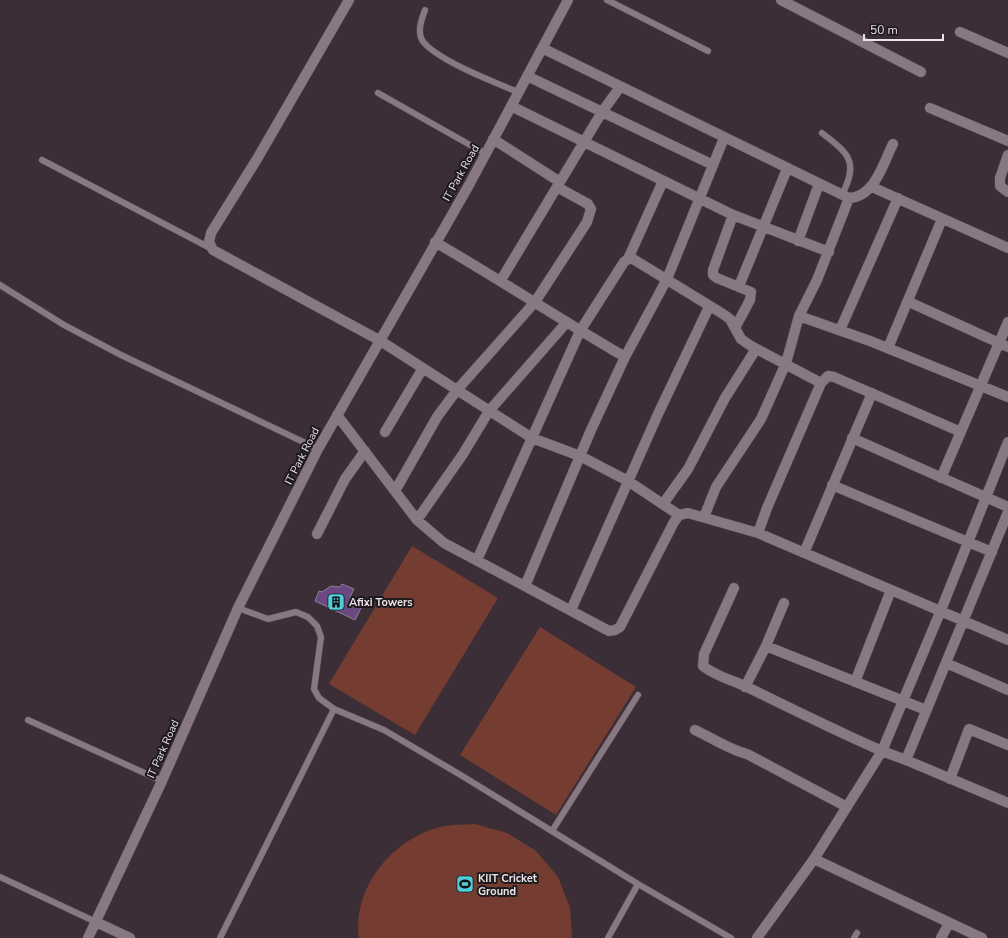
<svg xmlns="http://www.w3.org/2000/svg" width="1008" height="938" font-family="'Nunito Sans',sans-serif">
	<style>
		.green { fill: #753d31 }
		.building { fill: #6b4881; stroke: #89818f }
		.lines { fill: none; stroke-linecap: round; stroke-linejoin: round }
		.service-casing { stroke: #564b52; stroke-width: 7 }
		.minor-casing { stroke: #564b52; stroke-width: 11 }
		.service { stroke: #877882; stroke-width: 6 }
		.minor { stroke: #877882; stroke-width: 10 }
		.labels { text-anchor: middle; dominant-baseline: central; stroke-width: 4; stroke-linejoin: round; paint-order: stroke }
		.street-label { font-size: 11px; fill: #eae2e7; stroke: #1e191c }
		.poi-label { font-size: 11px; font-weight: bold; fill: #eae2e7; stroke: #1e191c; text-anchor: start }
	</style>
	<rect width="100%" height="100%" fill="#3b2e37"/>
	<path class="green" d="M412 546 498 598 415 735 329 684Z
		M540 627 636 687 556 815 460 755Z
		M475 824 507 833 536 851 558 877 570 908 572 938H359C352 888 393 838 441 827 451 824 464 825 475 824Z"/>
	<path class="building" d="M342 584 354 589 350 597 356 599 354 603 362 606 355 620 315 601 319 591 322 592 331 586 340 587Z"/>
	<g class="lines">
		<defs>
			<path id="service" d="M607 0 708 51
				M425 10C422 18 417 31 422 40 434 59 496 83 518 92
				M378 93 486 154
				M822 133C849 154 859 161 842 195
				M42 160 212 249
				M0 285 64 325 121 355 318 449
				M238 608 268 619 296 612 308 617 317 626 321 637 314 689 319 698 334 709 384 730 459 774 638 884 731 938
				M28 720 162 781
				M552 831 638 695
				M0 877 96 922
				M220 938 334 709
				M608 938 638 884
				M854 938 857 933"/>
			<path id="minor" d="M349 0 257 159 211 233 209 242 213 250 379 340 532 438 580 456 628 481 679 515
				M781 0 921 72
				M960 32 1008 53
				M542 48 849 198C875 197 883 163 893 144
				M527 76 713 165
				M511 106 733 215 829 252
				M930 108 1008 141
				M493 139 560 182
				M1008 155 1000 178V186L1008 192
				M872 187 1008 248
				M733 215 713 270V275L717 278 751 292 750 300 735 328
				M798 241 819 184
				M435 242C499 279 561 320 625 357
				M628 259 663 181
				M501 280 602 112 620 87
				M739 286 787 169
				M909 302 1008 347
				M799 316 870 341 1008 397
				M840 330 898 198
				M888 348 942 219
				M337 415 417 520 444 543 609 631 615 630 620 627 674 522 679 515 688 513 758 533 1008 640
				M385 432 423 368
				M852 438 1008 507
				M941 478 1008 322
				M832 485 992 552
				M395 491 437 417 457 390 535 302 587 222 591 209 588 204 557 187
				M663 504 688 469 725 398 756 349
				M704 517 716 487 761 419 786 363 799 316 817 280 849 198
				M417 520 463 454 489 411 567 322
				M758 533 767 508 821 383 828 376 834 377 961 432
				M317 534 345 479 365 451
				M804 553 872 393
				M477 560 580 331 624 262 628 259H633L723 314 730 319 741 339 751 346 821 383
				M525 586 591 430 625 357 667 279 724 138
				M734 588 704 654 703 666C715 676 732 680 747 687 792 709 836 731 882 751L941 610 1008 442
				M571 610 658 414 709 307
				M766 646 926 710
				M946 663 1008 690
				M855 682 891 590
				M745 687 766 646 784 603
				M695 730C712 738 730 750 747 754L847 807
				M906 760 1008 803
				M950 779 969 729 1008 745
				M814 859 982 938
				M96 922 130 938
				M88 938 162 781 238 608 318 449 469 185 568 0
				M757 938 814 859 882 751 906 760 1008 512
				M941 938 949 923"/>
		</defs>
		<use href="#service" class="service-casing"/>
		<use href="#minor" class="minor-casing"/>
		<use href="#service" class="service"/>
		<use href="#minor" class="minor"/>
	</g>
	<defs>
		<symbol id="building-square" viewBox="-11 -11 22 22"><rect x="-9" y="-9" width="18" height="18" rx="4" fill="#52ccd6" stroke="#1e191c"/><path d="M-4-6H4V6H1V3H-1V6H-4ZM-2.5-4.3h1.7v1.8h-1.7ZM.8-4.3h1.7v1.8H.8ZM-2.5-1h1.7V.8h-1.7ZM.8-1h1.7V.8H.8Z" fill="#111"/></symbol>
		<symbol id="stadium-square" viewBox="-11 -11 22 22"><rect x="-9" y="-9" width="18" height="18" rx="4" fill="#52ccd6" stroke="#1e191c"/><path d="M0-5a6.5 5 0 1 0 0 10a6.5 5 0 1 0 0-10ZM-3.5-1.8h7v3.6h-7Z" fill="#111"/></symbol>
	</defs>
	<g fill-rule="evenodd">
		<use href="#building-square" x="326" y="592" width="20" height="20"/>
		<use href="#stadium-square" x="455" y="874" width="20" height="20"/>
	</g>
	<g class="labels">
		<g class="street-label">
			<text transform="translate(461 173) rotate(-61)">IT Park Road</text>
			<text transform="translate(302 456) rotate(-63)">IT Park Road</text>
			<text transform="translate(163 749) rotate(-66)">IT Park Road</text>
		</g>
		<g class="poi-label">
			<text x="349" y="602">Afixi Towers</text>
			<text x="478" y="878">KIIT Cricket<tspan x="478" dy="13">Ground</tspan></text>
		</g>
	</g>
	<path d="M864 34v6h79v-6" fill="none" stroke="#eae2e7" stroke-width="2"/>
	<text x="870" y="34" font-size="12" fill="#eae2e7" stroke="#1e191c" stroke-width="3" paint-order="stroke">50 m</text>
</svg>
